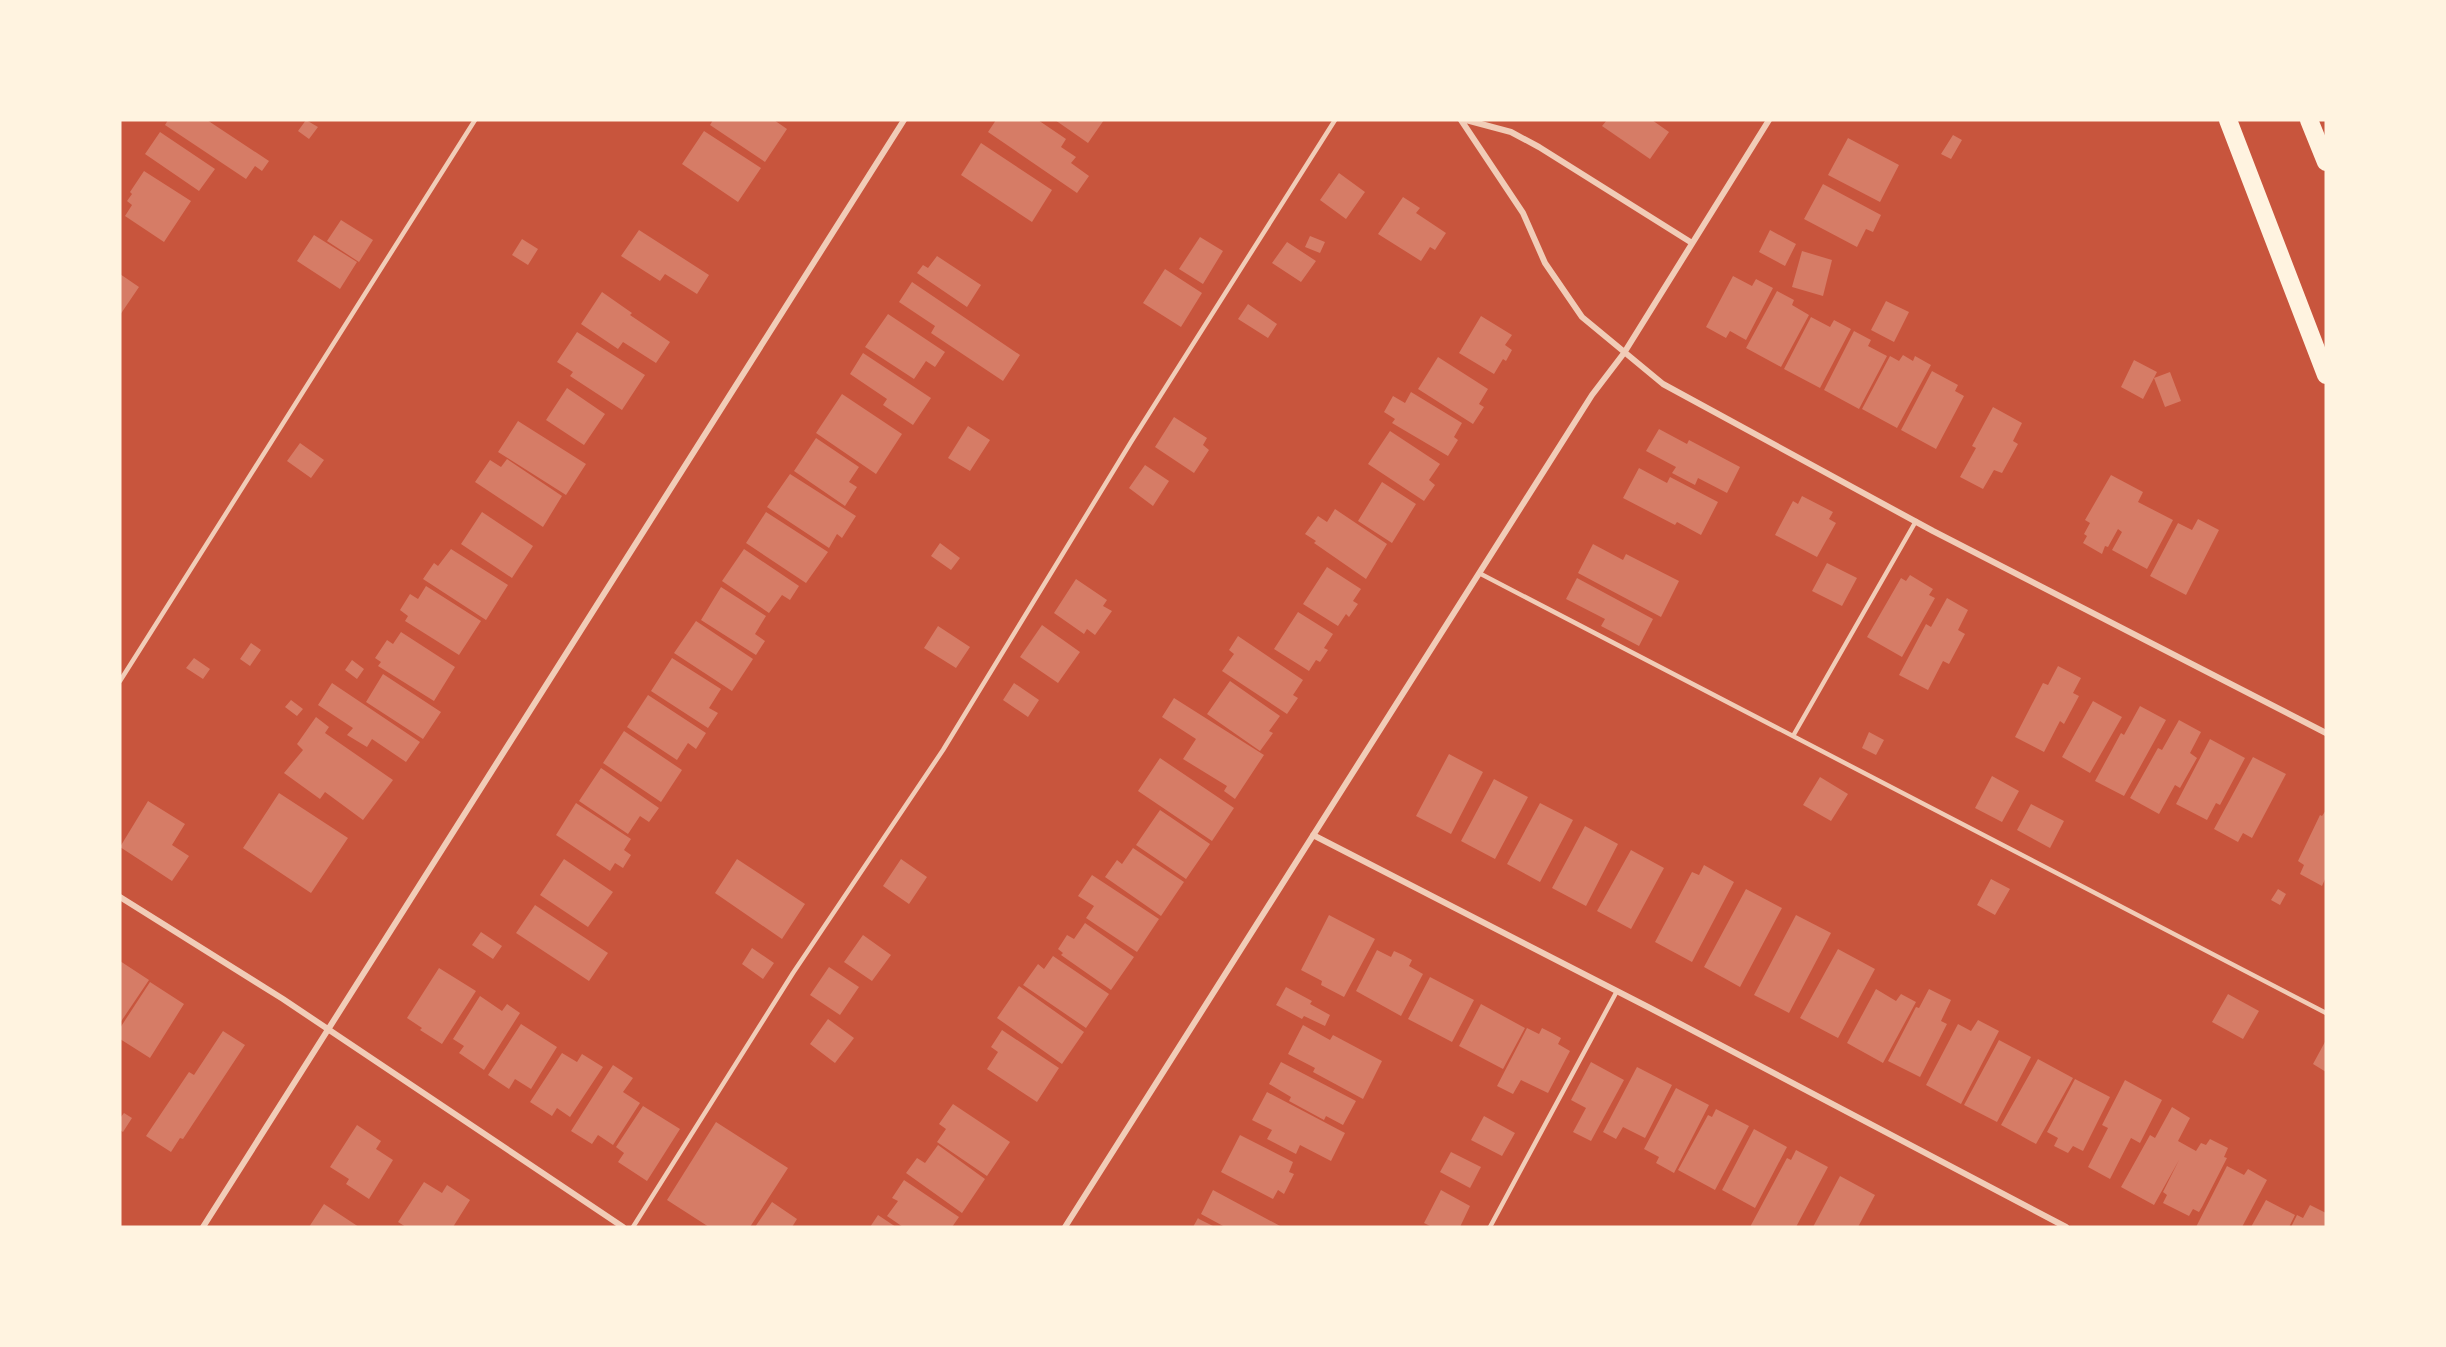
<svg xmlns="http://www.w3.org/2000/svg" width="2446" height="1347" font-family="Georgia,serif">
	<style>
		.building { fill: #d67c66 }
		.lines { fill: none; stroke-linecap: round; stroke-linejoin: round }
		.service { stroke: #f1ccb7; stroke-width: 4.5 }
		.minor { stroke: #f1ccb7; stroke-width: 6 }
		.motorway { stroke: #fff3e0; stroke-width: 18 }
	</style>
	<rect width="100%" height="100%" fill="#c8553d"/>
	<path class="building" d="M168 120H207L269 161 262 171 255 166 246 179 165 125Z
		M306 120 318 127 309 139 298 131Z
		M713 120H774L787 129 765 162 710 125Z
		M996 120H1038L1066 139 1061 147 1076 157 1071 163 1089 176 1077 193 988 132Z
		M1055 120H1104L1088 143Z
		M1607 120H1652L1669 132 1650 159 1602 126Z
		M704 131 761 168 738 202 682 164Z
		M160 132 215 169 199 191 145 154Z
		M1953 135 1962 140 1951 159 1941 154Z
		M1848 138 1899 165 1880 202 1828 175Z
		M981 143 1052 190 1032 222 961 175Z
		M144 171 191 201 164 242 125 216 132 205 127 201 132 194 130 192Z
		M1339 173 1365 192 1346 219 1320 200Z
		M1823 184 1881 215 1873 232 1866 229 1857 247 1804 219Z
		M1403 197 1420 208 1416 213 1446 233 1435 250 1430 247 1421 261 1378 234Z
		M341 220 373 240 359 262 327 241Z
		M639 230 709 275 697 294 665 274 660 281 621 256Z
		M1770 230 1796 244 1785 266 1759 252Z
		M314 235 357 262 340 289 297 261Z
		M1310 236 1325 242 1320 253 1305 247Z
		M1200 237 1223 251 1203 284 1179 269Z
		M522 239 538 249 528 265 512 255Z
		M1287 242 1316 261 1301 282 1272 263Z
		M1802 251 1832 260 1823 296 1792 287Z
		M937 256 981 285 967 307 917 273 923 265 928 268Z
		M1165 269 1202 293 1181 327 1143 303Z
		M120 274 139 287 120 315Z
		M1733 276 1752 286 1756 279 1773 288 1746 340 1730 331 1726 338 1706 327Z
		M912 282 1020 355 1003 381 931 333 935 326 899 302Z
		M1777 291 1794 300 1792 305 1809 315 1781 367 1746 348Z
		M602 292 632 313 630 315 670 342 656 363 623 342 618 349 581 324Z
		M1886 301 1909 312 1894 342 1871 330Z
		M1248 304 1277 324 1268 338 1238 319Z
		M888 314 945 352 935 367 926 361 914 379 865 347Z
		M1481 316 1512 335 1505 345 1512 350 1506 361 1503 359 1494 374 1459 353Z
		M1811 317 1830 327 1834 320 1851 329 1820 388 1784 369Z
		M1854 331 1871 340 1868 346 1887 356 1859 409 1824 390Z
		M577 332 645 375 622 410 570 376 573 372 557 362Z
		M863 353 931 398 913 425 883 405 887 399 850 374Z
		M1903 355 1913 361 1915 356 1931 365 1897 428 1862 409 1890 356 1899 361Z
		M1438 357 1488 389 1479 404 1484 407 1473 424 1418 389Z
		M2134 360 2157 372 2143 399 2121 387Z
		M1932 371 1958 385 1955 391 1964 396 1936 449 1901 430Z
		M2170 372 2181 401 2165 407 2154 378Z
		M567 388 605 414 584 445 546 420Z
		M1411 392 1462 423 1454 437 1458 440 1448 456 1392 423 1395 419 1384 412 1393 396 1405 403Z
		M842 394 902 434 876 474 816 433Z
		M1993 407 2022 423 2013 441 2018 444 2002 473 1994 470 1983 489 1960 477 1976 448 1972 446Z
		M1174 417 1207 438 1203 445 1209 450 1194 473 1155 447Z
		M518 421 586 464 566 495 498 452Z
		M968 426 990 440 970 471 948 458Z
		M1659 429 1687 444 1689 440 1740 467 1727 493 1698 478 1695 485 1672 473 1676 467 1646 451Z
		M1390 431 1440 464 1429 480 1435 485 1424 501 1368 464Z
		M816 438 859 467 849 482 857 487 845 506 794 471Z
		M300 443 324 460 311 478 287 461Z
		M507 459 562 496 543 527 475 482 490 460 501 467Z
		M1145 465 1169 481 1153 506 1129 488Z
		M1639 468 1667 483 1670 477 1718 502 1701 535 1677 522 1675 525 1623 498Z
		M790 474 856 516 842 538 837 534 829 548 767 507Z
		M2111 475 2143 492 2138 502 2173 520 2147 569 2112 550 2122 532 2118 529 2108 547 2105 546 2102 554 2083 543 2087 536 2084 534 2090 523 2085 520Z
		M1382 482 1416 504 1392 543 1358 521Z
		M1802 496 1833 512 1829 519 1836 523 1817 557 1775 535 1793 501 1798 504Z
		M1335 509 1387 544 1366 579 1314 543 1316 541 1305 534 1318 516 1327 522Z
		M482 512 533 546 512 578 461 544Z
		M766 512 828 552 806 583 746 543Z
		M2198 519 2219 530 2186 595 2150 576 2178 523 2192 530Z
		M940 543 960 558 951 570 931 556Z
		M1593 544 1623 560 1626 554 1679 581 1661 617 1578 573Z
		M451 549 508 585 486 620 423 579 434 563 438 566Z
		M744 549 799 586 790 600 782 595 769 613 722 581Z
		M1827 563 1857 578 1842 606 1812 591Z
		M1327 567 1361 589 1353 601 1358 604 1349 617 1346 614 1338 626 1303 604Z
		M1910 575 1933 589 1929 595 1935 598 1902 657 1867 637 1901 578 1906 581Z
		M1577 578 1653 619 1639 646 1601 626 1605 619 1566 599Z
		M1076 579 1107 600 1103 606 1112 611 1095 635 1087 629 1084 634 1054 613Z
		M426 586 481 621 459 655 405 621 408 616 400 610 410 594 418 599Z
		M721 587 766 616 755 634 765 641 756 655 701 620Z
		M1947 598 1968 610 1958 630 1965 634 1949 664 1943 661 1928 690 1899 675 1926 624 1931 627Z
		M1298 612 1333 634 1324 648 1328 650 1320 662 1316 660 1309 671 1274 649Z
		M696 621 753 659 732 691 674 653Z
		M1042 625 1080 652 1058 683 1020 657Z
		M938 626 970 647 956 668 924 648Z
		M401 632 455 667 434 701 378 666 381 662 375 658 387 640 393 644Z
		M1238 636 1303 680 1293 695 1298 698 1287 714 1222 671 1234 654 1229 650Z
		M251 643 261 650 250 666 240 659Z
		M194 658 210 669 203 679 186 668Z
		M672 658 721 689 709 708 718 713 708 728 651 691Z
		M352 660 364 669 357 679 345 670Z
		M2058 666 2081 678 2073 693 2079 696 2064 724 2060 721 2044 752 2015 737 2043 683 2048 685Z
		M383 674 441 712 423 739 366 702Z
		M1230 681 1280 716 1269 731 1273 733 1260 751 1207 714Z
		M332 683 420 742 406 762 372 739 367 747 347 735 353 728 318 705Z
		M1014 683 1039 700 1028 717 1003 700Z
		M648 695 706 733 696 749 688 743 677 760 627 727Z
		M1174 698 1264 755 1235 799 1224 791 1227 786 1183 759 1196 739 1162 717Z
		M291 700 303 709 297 716 285 707Z
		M2093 701 2122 717 2090 773 2062 757Z
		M2140 706 2166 720 2124 796 2095 781 2121 733 2124 735Z
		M316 717 329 727 325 733 393 780 363 820 325 792 320 799 284 773 303 750 297 744Z
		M2179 720 2201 732 2190 753 2197 758 2180 788 2175 785 2159 814 2130 798 2158 748 2162 750Z
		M624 731 682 770 661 802 603 763Z
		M1869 732 1884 740 1876 755 1862 748Z
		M2210 739 2245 758 2220 805 2216 803 2207 820 2176 804Z
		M1449 754 1483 772 1451 834 1416 816Z
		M2253 757 2286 774 2252 838 2243 833 2238 842 2214 829Z
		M1160 758 1234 808 1212 841 1138 791Z
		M601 768 659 808 649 822 640 816 628 834 579 801Z
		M1992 776 2019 791 2002 822 1975 808Z
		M1820 777 1848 794 1831 821 1803 805Z
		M1494 779 1528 797 1495 859 1461 841Z
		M279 793 348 838 311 893 243 848Z
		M148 801 185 824 172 845 189 856 172 881 120 847Z
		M576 803 631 839 624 850 631 855 623 868 615 863 610 871 556 835Z
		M1540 803 1573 820 1540 882 1507 864Z
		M2031 804 2064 821 2050 848 2017 830Z
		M1160 810 1210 844 1186 879 1136 845Z
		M2326 810V877L2322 886 2300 874 2304 865 2298 861 2320 815 2322 816Z
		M1585 826 1618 844 1586 906 1552 888Z
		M1133 848 1184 882 1161 916 1105 877 1117 860 1122 864Z
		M1631 850 1664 868 1631 929 1597 911Z
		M564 859 613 892 588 927 540 895Z
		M737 859 805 904 782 939 715 893Z
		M901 859 927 877 909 904 883 886Z
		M1704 865 1734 882 1692 962 1655 942 1692 872 1699 875Z
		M1092 875 1159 919 1137 952 1086 918 1094 906 1078 896Z
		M1991 879 2010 889 1995 915 1977 905Z
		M1746 889 1782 908 1740 987 1704 967Z
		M2278 889 2286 894 2280 905 2271 900Z
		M535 905 608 953 589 981 516 933Z
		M1329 915 1375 939 1344 997 1321 985 1322 981 1301 970Z
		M1796 915 1831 933 1789 1013 1754 995Z
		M1085 923 1134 957 1111 990 1061 955 1063 953 1058 949 1067 935 1074 939Z
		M481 932 502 946 493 959 472 945Z
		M863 935 891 955 872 981 844 962Z
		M752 948 774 963 763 979 742 964Z
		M1838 949 1875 969 1838 1038 1800 1018Z
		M1377 950 1391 957 1394 951 1403 955 1412 960 1409 966 1423 974 1401 1016 1356 991Z
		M1053 956 1109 994 1086 1028 1023 985 1038 964 1044 969Z
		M120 961 149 980 120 1023Z
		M829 967 859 987 840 1015 810 995Z
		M439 968 476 991 442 1044 420 1030 422 1028 407 1018Z
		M1430 977 1474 1000 1452 1042 1408 1019Z
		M150 982 184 1004 150 1058 120 1039V1028Z
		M1019 986 1084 1032 1062 1064 997 1018Z
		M1286 987 1312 1001 1310 1004 1330 1015 1325 1026 1304 1016 1302 1019 1276 1005Z
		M1876 989 1896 1001 1901 994 1916 1002 1883 1063 1847 1043Z
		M1929 989 1951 1000 1941 1021 1947 1024 1920 1077 1888 1061 1916 1007 1919 1008Z
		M2228 994 2259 1011 2243 1039 2212 1022Z
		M480 996 502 1011 507 1004 520 1013 484 1070 459 1053 464 1046 453 1039Z
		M1481 1004 1525 1028 1503 1069 1459 1046Z
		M828 1019 854 1038 835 1063 810 1044Z
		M1978 1020 1999 1031 1961 1104 1926 1085 1958 1024 1971 1031Z
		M521 1024 557 1047 531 1089 515 1079 509 1089 488 1075Z
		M1303 1025 1330 1040 1333 1035 1382 1061 1363 1099 1313 1072 1315 1068 1288 1054Z
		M1527 1028 1539 1034 1542 1028 1552 1033 1561 1038 1558 1044 1570 1051 1548 1093 1521 1080 1513 1094 1497 1086Z
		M1002 1030 1059 1068 1037 1102 987 1069 998 1052 991 1047Z
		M223 1031 245 1045 183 1139 180 1138 171 1152 146 1136 189 1072 194 1075Z
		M1999 1040 2031 1057 1997 1122 1964 1105Z
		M2326 1040V1072L2313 1064Z
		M562 1053 577 1062 582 1054 603 1067 570 1117 557 1108 552 1116 530 1102Z
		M2038 1059 2073 1078 2036 1144 2001 1125Z
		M1281 1062 1356 1101 1343 1125 1326 1116 1324 1120 1289 1101 1291 1097 1269 1084Z
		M1591 1062 1624 1080 1591 1141 1573 1132 1586 1108 1571 1100Z
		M613 1065 633 1078 623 1092 640 1103 613 1145 598 1135 592 1144 571 1131Z
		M1637 1067 1672 1085 1645 1138 1623 1127 1616 1139 1603 1132Z
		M2075 1079 2110 1097 2083 1151 2073 1146 2068 1153 2054 1146 2058 1138 2047 1132Z
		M2125 1080 2162 1100 2140 1143 2131 1138 2110 1179 2088 1167 2108 1128 2102 1125Z
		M1676 1088 1709 1105 1674 1173 1656 1163 1659 1157 1644 1149Z
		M1267 1092 1345 1133 1331 1161 1300 1145 1296 1154 1267 1139 1272 1130 1252 1120Z
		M953 1104 1010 1142 987 1176 937 1142 946 1129 939 1124Z
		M643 1106 680 1129 647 1181 618 1162 624 1153 616 1147Z
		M2172 1107 2190 1118 2178 1141 2196 1151 2201 1143 2206 1145 2210 1139 2228 1148 2224 1157 2227 1158 2202 1207 2199 1212 2193 1209 2189 1216 2163 1203 2167 1195 2163 1192 2179 1160 2154 1205 2121 1187 2150 1135 2155 1138Z
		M1716 1109 1749 1126 1715 1190 1678 1170 1708 1115 1712 1117Z
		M124 1113 132 1118 123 1132 120 1130V1118Z
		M1484 1116 1515 1133 1502 1156 1471 1140Z
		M716 1122 788 1168 750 1227H709L667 1200Z
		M357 1125 381 1141 376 1149 393 1160 369 1199 346 1184 349 1179 330 1167Z
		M1754 1129 1787 1147 1755 1208 1722 1190Z
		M1240 1135 1293 1162 1289 1172 1294 1174 1284 1194 1278 1190 1273 1199 1221 1172Z
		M938 1145 985 1179 962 1213 906 1173 917 1158 925 1163Z
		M1796 1150 1828 1167 1796 1227H1750L1787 1158 1791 1160Z
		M1451 1152 1481 1167 1470 1188 1440 1172Z
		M2227 1166 2244 1175 2248 1169 2267 1180 2242 1227H2196Z
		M1840 1176 1875 1195 1858 1227H1813Z
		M904 1180 959 1217 952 1227H903L887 1216 898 1201 892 1198Z
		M424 1182 442 1193 447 1185 470 1200 453 1227H406L398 1222Z
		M1213 1190 1282 1227H1225L1201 1214Z
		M1441 1190 1470 1206 1460 1227H1432L1424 1223Z
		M2266 1200 2295 1215 2289 1227H2251Z
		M772 1202 797 1219 792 1227H755Z
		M324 1204 359 1227H309Z
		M2310 1205 2326 1213V1227H2291L2297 1215 2303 1218Z
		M878 1215 896 1227H870Z
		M1198 1218 1199 1219 1215 1227H1193Z"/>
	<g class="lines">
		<path class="service" d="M1479 573 2326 1013
			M120 681 475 120
			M1793 736 1916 521
			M633 1227 793 973 943 750 1131 442 1335 120
			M1490 1227 1617 991"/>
		<path class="minor" d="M1461 120 1523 213 1545 263 1582 317 1663 384 1933 531 2326 733
			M1466 120 1511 132 1539 147 1692 243
			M1313 835 1650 1008 2066 1227
			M120 897 283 999 623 1227
			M203 1227 904 120
			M1065 1227 1592 395 1624 353 1769 120"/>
		<path class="motorway" d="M2228 120 2326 375
			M2309 120 2326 162"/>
	</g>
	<rect width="2446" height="1347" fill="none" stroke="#fff3e0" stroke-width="243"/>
</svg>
